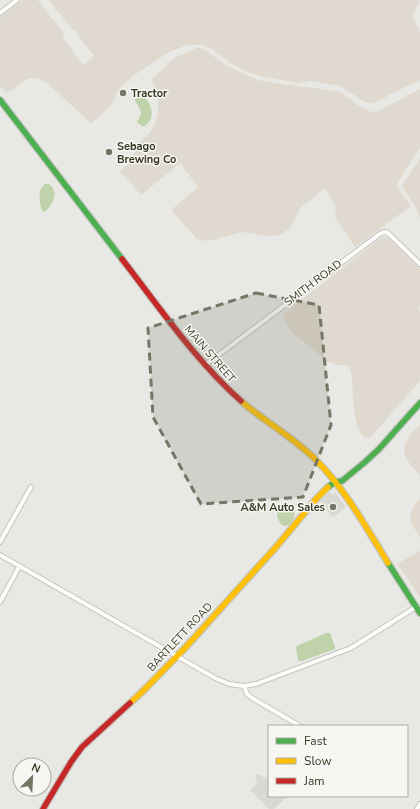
<svg xmlns="http://www.w3.org/2000/svg" width="420" height="809" font-family="'Nunito Sans',sans-serif">
	<style>
		.built { fill: #d9d8d3 }
		.green { fill: #e0d9cf }
		.water { fill: #c0d2aa }
		.lines { fill: none; stroke-linecap: round; stroke-linejoin: round }
		.street-casing { stroke: #c4c4c0; stroke-width: 6 }
		.fast-casing { stroke: #c4c4bf; stroke-width: 8 }
		.slow-casing { stroke: #c4c4bf; stroke-width: 8 }
		.jam-casing { stroke: #c4c4bf; stroke-width: 8 }
		.street { stroke: #fcfcfb; stroke-width: 4 }
		.fast { stroke: #4caf50; stroke-width: 5.5 }
		.slow { stroke: #ffc107; stroke-width: 5.5 }
		.jam { stroke: #c62828; stroke-width: 5.5 }
		.marked { fill: #767667; fill-opacity: 0.2; stroke: #767667; stroke-width: 3; stroke-dasharray: 8 5; stroke-linejoin: round }
		.poi-dot { fill: #767667; stroke: #f7f6f2; stroke-width: 1.5 }
		.labels { text-anchor: middle; dominant-baseline: central; stroke-width: 3; stroke-linejoin: round; paint-order: stroke }
		.poi-label { font-size: 11px; font-weight: bold; fill: #383924; stroke: #f7f6f2; text-anchor: start }
		.street-label { font-size: 11px; fill: #383924; stroke: #f7f6f2 }
	</style>
	<rect width="100%" height="100%" fill="#e8e8e4"/>
	<path class="built" d="M330 492 332 495 335 493 346 507 333 517 320 501Z
		M258 774 265 778 269 774V796H288L274 809H269L250 790 257 783 255 777Z"/>
	<path class="green" d="M23 0H38L64 34 63 38 83 65 94 56 75 31 72 29 49 0H420L413 15V18L420 32V80L391 94 377 102 371 104 365 102 340 86 310 81 298 83 263 77 250 73 235 66 210 48 202 45H187L169 52 133 76 123 85 116 94 114 100 109 108 91 123 47 83C28 71 25 82 9 92H6L0 86V18Z
		M198 47 203 49 229 67 258 80 274 83 337 91C347 95 364 112 373 112 376 112 377 111 380 110L420 89V148L396 185 411 206 355 247 335 217 336 207 325 188 301 207 290 228 280 235 265 236 244 232 207 241 197 239 171 210 198 187 180 163 141 195 120 171 129 164 140 142 151 132 158 115V101L157 92 151 80 173 59Z
		M420 158V218L417 209 402 186Z
		M385 237 389 238 420 269V304L419 310 420 313V381L370 438C352 441 353 389 352 377 351 373 350 369 348 365H338L326 361 317 353 293 333 285 322 283 317 285 313 377 241 382 238Z
		M420 425V475C412 467 399 454 406 442 409 435 415 430 420 425Z
		M420 498V537C408 519 406 516 420 498Z
		M420 551V597L397 564Z"/>
	<path class="water" d="M141 93C147 98 154 109 151 118 150 121 147 124 145 126H142L137 122C138 119 141 116 141 113 140 105 132 102 136 94Z
		M45 184H49C60 193 53 202 46 211L43 212C40 208 38 193 41 189 42 187 43 186 45 184Z
		M288 506C298 510 295 519 289 525L284 526C279 523 277 518 277 512L282 508Z
		M326 633H330L335 647V649L302 661H299L298 660 296 647 297 646Z"/>
	<g class="lines">
		<defs>
			<path id="street" d="M0 13 17 0
				M205 365 381 233 385 232 388 233 420 264
				M0 542 31 487
				M0 555 215 678 229 684 244 686 247 694 252 698 300 726
				M0 602 19 567
				M244 686 256 684 343 651 351 648 416 607
				M417 809 420 804"/>
			<path id="fast" d="M0 100 122 259
				M328 487 335 482 342 481 365 462 379 449 420 403
				M388 563 420 613"/>
			<path id="slow" d="M241 401C265 422 293 437 316 460 345 489 366 527 388 563
				M130 703 143 691 185 648 276 547 317 498 328 487"/>
			<path id="jam" d="M122 259C159 307 196 361 241 401
				M43 809 71 762 82 747 130 703"/>
		</defs>
		<use href="#street" class="street-casing"/>
		<use href="#fast" class="fast-casing"/>
		<use href="#slow" class="slow-casing"/>
		<use href="#jam" class="jam-casing"/>
		<use href="#street" class="street"/>
		<use href="#fast" class="fast"/>
		<use href="#slow" class="slow"/>
		<use href="#jam" class="jam"/>
	</g>
	<path class="marked" d="M256 293 319 305 331 425 303 497 201 504 153 417 148 328Z"/>
	<g class="poi-dot">
		<circle cx="123" cy="93" r="4"/>
		<circle cx="109" cy="152" r="4"/>
		<circle cx="333" cy="507" r="4"/>
	</g>
	<g class="labels">
		<g class="poi-label">
			<text x="131" y="93">Tractor</text>
			<text x="117" y="146">Sebago<tspan x="117" dy="13">Brewing Co</tspan></text>
			<text x="325" y="507" text-anchor="end">A&amp;M Auto Sales</text>
		</g>
		<g class="street-label">
			<text transform="translate(313 283) rotate(-37)">SMITH ROAD</text>
			<text transform="translate(210 354) rotate(49)">MAIN STREET</text>
			<text transform="translate(180 637) rotate(-47)">BARTLETT ROAD</text>
		</g>
	</g>
	<rect x="268" y="725" width="140" height="72" fill="#f7f6f2" stroke="#abaaa0"/>
	<rect x="276" y="738" width="20" height="6" fill="#4caf50" stroke="#abaaa0"/>
	<text x="304" y="745" font-size="12" fill="#383924">Fast</text>
	<rect x="276" y="758" width="20" height="6" fill="#ffc107" stroke="#abaaa0"/>
	<text x="304" y="765" font-size="12" fill="#383924">Slow</text>
	<rect x="276" y="778" width="20" height="6" fill="#c62828" stroke="#abaaa0"/>
	<text x="304" y="785" font-size="12" fill="#383924">Jam</text>
	<g transform="translate(32 777) rotate(24)"><circle r="19" fill="#f7f6f2" stroke="#abaaa0"/>
	<path d="M0-3L7 15L0 10L-7 15Z" fill="#767667"/>
	<text y="-6" font-size="11" font-weight="bold" text-anchor="middle" fill="#383924">N</text>
	</g>
</svg>
